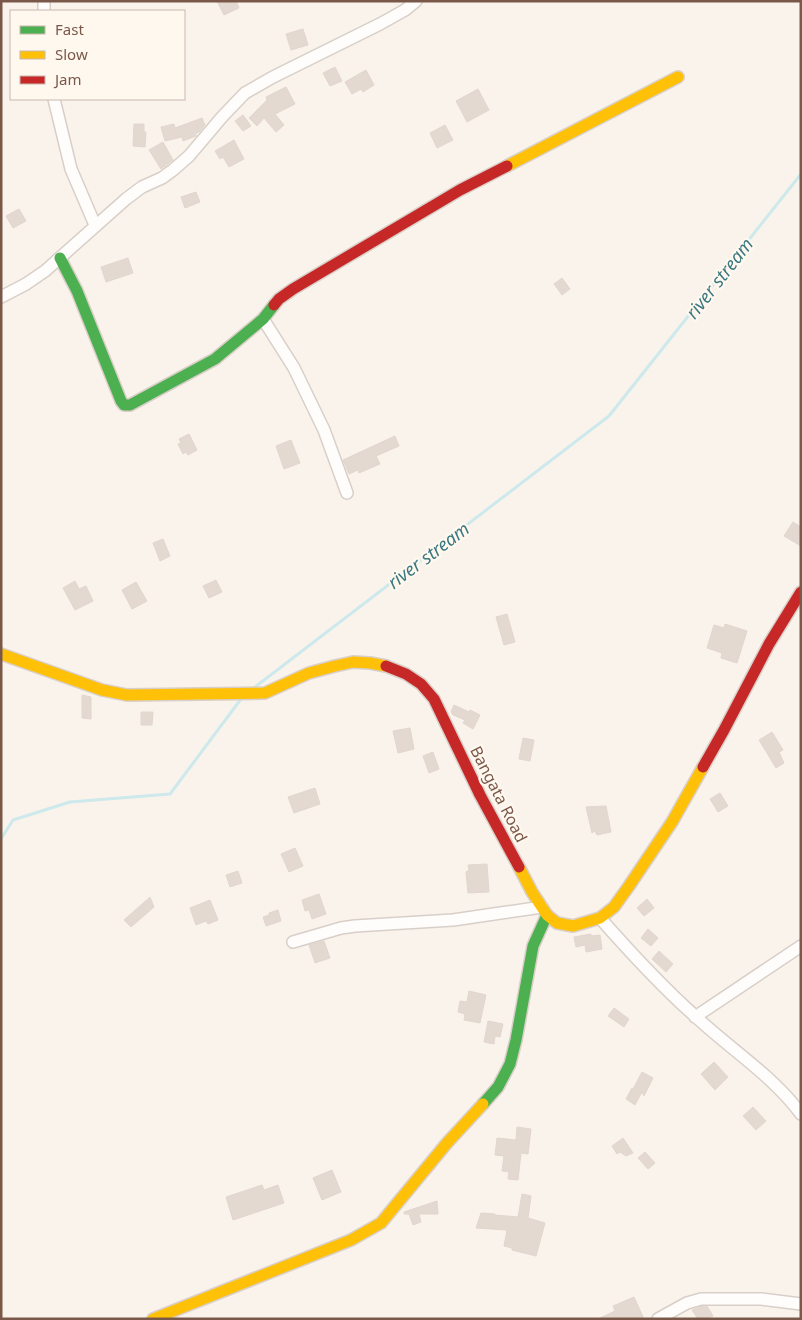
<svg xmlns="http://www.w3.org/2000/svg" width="802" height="1320" font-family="'Noto Sans',sans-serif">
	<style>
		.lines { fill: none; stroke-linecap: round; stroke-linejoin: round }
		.stream { stroke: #cde9eb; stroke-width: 3 }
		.building { fill: #e4d9d1; stroke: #e2d6ce }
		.street-casing { stroke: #d8cfc8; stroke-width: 14 }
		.fast-casing { stroke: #d9cfc8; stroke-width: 14 }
		.slow-casing { stroke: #d9cfc8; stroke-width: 14 }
		.jam-casing { stroke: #d9cfc8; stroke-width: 14 }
		.street { stroke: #fefdfc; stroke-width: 11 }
		.fast { stroke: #4caf50; stroke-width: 11 }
		.slow { stroke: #ffc107; stroke-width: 11 }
		.jam { stroke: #c62828; stroke-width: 11 }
		.labels { text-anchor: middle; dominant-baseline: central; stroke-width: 4.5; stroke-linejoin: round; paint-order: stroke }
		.street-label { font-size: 16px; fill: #7a5849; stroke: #fff8ef }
		.water-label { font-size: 18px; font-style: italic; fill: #3b7881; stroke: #fff8ef }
	</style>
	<rect width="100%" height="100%" fill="#f9f3ec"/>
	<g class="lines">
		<path class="stream" d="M255 687 609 416 801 174
			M1 839 13 820 70 802 170 794 241 699"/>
	</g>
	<path class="building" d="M217 1H236L239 8 224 15Z
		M303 29 308 45 291 50 286 34Z
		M335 67 342 81 330 86 323 73Z
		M366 70 374 85 363 92 361 89 352 94 345 82Z
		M286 87 295 104 275 114 284 125 276 132 264 118 257 126 249 118 267 100 266 97Z
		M478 89 489 110 467 122 456 101Z
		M243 115 251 126 243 131 235 121Z
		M202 118 205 125 199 132 196 133V136L183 141 182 137 165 141 161 127 174 124 175 128Z
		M134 124H144V132H146L145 147 133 146Z
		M445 125 453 140 437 148 430 133Z
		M234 140 244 159 229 167 223 157 220 159 215 151Z
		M163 142 173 160 161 169 149 150Z
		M196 192 200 202 185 208 181 197Z
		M19 209 26 221 13 228 6 216Z
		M128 258 133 273 106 282 101 267Z
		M562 278 570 289 562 295 554 284Z
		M189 434 197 450 188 455 186 452 183 454 178 444 181 443 179 439Z
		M395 436 399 446 376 456 380 464 359 473 358 470 349 474 343 460Z
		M291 440 300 463 284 469 276 446Z
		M793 522 801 527V546L784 536Z
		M163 539 170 556 160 561 153 543Z
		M216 580 222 592 209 598 203 586Z
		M75 581 79 589 86 586 93 601 75 610 63 588Z
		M136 582 147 601 132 609 122 590Z
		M507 614 515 642 504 645 496 617Z
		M725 624 747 631 737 663 721 658 722 653 707 648 714 625 724 628Z
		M82 695 91 697V719L82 718Z
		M454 705 469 712 470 710 480 715 473 729 463 723 465 720 453 715 451 712Z
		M141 712H153L152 725H141Z
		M410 728 414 749 398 753 393 731Z
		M772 732 783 750 779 752 784 763 776 768 759 740Z
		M523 738 534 740 530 761 519 759Z
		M433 752 439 769 429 773 423 756Z
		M315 788 320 804 294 813 288 797Z
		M720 793 728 806 718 812 710 799Z
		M606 806 611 832 597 835 595 831 592 833 586 807Z
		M295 848 303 866 289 872 281 854Z
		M487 864 489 892 468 893 466 872 469 870 468 865Z
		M238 871 242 883 230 887 226 875Z
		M319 894 326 914 312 919 309 910 305 911 302 900Z
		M150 897 154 907 131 927 124 920Z
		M647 899 654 908 644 916 637 908Z
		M210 900 218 920 208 924 206 921 196 925 190 908Z
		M278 910 281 921 266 926 263 917 269 915V913Z
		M648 929 658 938 651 946 641 938Z
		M591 934V936L600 935 602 949 586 952 585 945 576 947 574 937Z
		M324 941 330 958 315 963 309 945Z
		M659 951 673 964 666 972 652 959Z
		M469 991 486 995 480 1023 464 1020 465 1014 458 1012 460 1001 467 1002Z
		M614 1008 629 1019 624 1027 608 1016Z
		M488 1021 503 1024 500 1037 495 1036 494 1044 484 1042Z
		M714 1062 728 1077 715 1090 701 1074Z
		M642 1072 653 1078 644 1096 642 1092 635 1105 626 1099 632 1088 633 1089Z
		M753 1107 766 1121 756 1130 743 1116Z
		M517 1127 531 1129 528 1154 521 1153 518 1180 508 1179 509 1172 502 1171 504 1156 495 1155 497 1138 516 1140Z
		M623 1138 633 1153 626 1156 620 1152 617 1154 612 1146Z
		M645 1152 655 1163 648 1169 638 1158Z
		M332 1170 341 1192 322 1200 313 1178Z
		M262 1185 264 1190 278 1185 284 1203 233 1220 226 1197Z
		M522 1194 531 1196 528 1218 545 1223 536 1256 512 1250V1248L504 1246 507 1230 476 1228 481 1213 495 1214V1215L518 1217Z
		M437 1201 438 1214H419L421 1222 413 1225 409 1214H404V1212Z
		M634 1297 644 1319H598L615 1311 613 1306Z
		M702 1306H707L713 1316 708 1319H698L692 1310Z"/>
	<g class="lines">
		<defs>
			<path id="street" d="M44 1V11
				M54 99 71 169 95 225
				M1 297 26 284 45 271 126 199 142 187 162 178 173 170 189 156 222 117 245 93 273 77 380 24 405 10 416 1
				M263 319 294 368 324 430 347 493
				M600 918C630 952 661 986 695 1016 730 1049 772 1075 801 1114
				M293 942 341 928 355 926 453 920 542 907
				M695 1017 801 946
				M658 1319 687 1303 701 1299H761L801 1304"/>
			<path id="fast" d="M60 258 77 291 121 401 124 405H130L215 359 263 319 274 305
				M483 1104 498 1087 510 1064 516 1040 533 946 547 915"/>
			<path id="slow" d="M507 166 678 77
				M1 654 102 690 127 695 265 693 309 673 335 666 353 662 370 663 386 666
				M519 867 532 892 547 915 557 923 573 926 600 918 614 907 629 886 672 822 703 767
				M153 1319 351 1240 381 1223 447 1143 483 1104"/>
			<path id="jam" d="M274 305 279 299 293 289 460 190 507 166
				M386 666 406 674 421 684 434 699 480 795 519 867
				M703 767 724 730 769 644 801 592"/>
		</defs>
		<use href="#street" class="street-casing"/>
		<use href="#fast" class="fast-casing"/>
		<use href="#slow" class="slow-casing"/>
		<use href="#jam" class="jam-casing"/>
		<use href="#street" class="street"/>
		<use href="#fast" class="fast"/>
		<use href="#slow" class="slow"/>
		<use href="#jam" class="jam"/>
	</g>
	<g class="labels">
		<g class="street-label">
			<text transform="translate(499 794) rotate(63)">Bangata Road</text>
		</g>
		<g class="water-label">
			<text transform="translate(719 278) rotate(-52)">river stream</text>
			<text transform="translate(428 555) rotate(-37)">river stream</text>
		</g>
	</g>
	<rect width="802" height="1320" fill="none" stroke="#7a5849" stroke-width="5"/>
	<rect x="10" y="10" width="175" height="90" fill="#fff8ef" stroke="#cab8ad"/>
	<rect x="20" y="26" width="25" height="8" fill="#4caf50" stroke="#cab8ad"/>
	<text x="55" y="35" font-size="15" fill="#7a5849">Fast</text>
	<rect x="20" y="51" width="25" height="8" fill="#ffc107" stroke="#cab8ad"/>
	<text x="55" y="60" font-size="15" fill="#7a5849">Slow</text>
	<rect x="20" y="76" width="25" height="8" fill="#c62828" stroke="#cab8ad"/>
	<text x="55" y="85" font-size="15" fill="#7a5849">Jam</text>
</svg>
